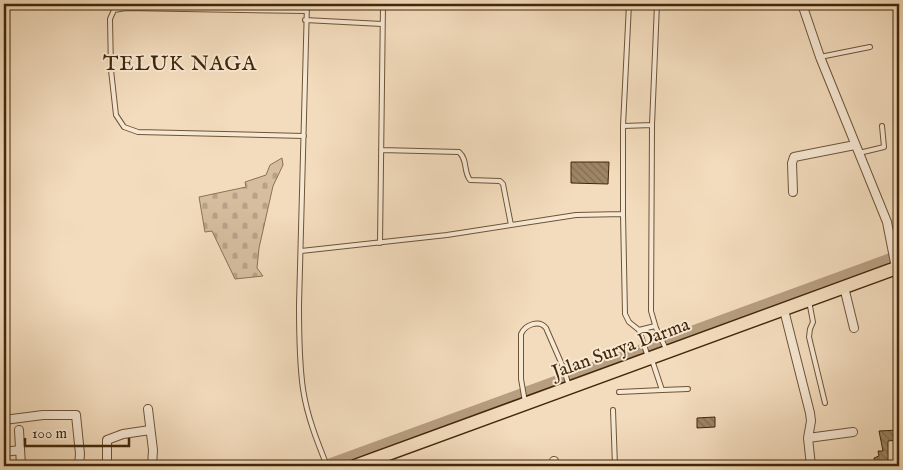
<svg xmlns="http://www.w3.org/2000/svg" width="903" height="470" font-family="'IM FELL English',serif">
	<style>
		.cemetery { fill: url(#cemetery-stones); stroke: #8c7254 }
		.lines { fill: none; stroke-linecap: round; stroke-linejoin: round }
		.river { stroke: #b79e80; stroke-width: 12 }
		.building { fill: url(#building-back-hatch); stroke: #422709 }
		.lane-casing { stroke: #6e5436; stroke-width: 6 }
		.street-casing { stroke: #6e5436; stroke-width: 10 }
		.primary-casing { stroke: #422709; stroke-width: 15 }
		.lane { stroke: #f7e8d4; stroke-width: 4 }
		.street { stroke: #f7e8d4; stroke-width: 8 }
		.primary { stroke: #f3dcbd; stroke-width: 12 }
		.labels { text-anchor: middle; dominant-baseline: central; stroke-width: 4; stroke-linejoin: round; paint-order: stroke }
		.street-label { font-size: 19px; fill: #422709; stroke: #f7e8d4 }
		.quarter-label { font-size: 21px; letter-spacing: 1px; fill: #422709; stroke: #f7e8d4 }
	</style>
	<defs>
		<pattern id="cemetery-stones" width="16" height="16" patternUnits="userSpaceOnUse" patternTransform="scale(1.25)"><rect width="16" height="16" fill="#d5bd9e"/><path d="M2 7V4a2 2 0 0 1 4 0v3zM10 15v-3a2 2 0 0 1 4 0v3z" fill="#b8a287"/></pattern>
		<pattern id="building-back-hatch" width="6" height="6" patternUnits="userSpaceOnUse" patternTransform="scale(1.25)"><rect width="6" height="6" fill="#9e8567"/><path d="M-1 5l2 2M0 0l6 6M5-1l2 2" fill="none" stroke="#826d53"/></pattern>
	</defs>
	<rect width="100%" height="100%" fill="#f3dcbd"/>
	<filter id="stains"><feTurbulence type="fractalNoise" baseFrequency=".004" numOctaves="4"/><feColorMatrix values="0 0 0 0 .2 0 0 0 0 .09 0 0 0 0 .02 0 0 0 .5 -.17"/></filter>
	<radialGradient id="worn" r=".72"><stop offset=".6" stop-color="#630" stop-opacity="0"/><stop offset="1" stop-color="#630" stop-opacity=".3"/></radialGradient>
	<path class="cemetery" d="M282 158 283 165 273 186 259 248 257 268 263 276 235 279 212 231 205 232 199 197 246 187 245 182 266 175 270 165Z"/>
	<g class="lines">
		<path class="river" d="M326 466 899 256"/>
	</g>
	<path class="building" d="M571 162H609L608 184 571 183Z
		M715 417V427L697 428V418Z
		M899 430V440L888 441V466H875L874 458 879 456 878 451H883L879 431Z"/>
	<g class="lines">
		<defs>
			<path id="lane" d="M307 4 299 305C299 333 299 361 303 389 307 416 317 441 327 466
				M629 4 623 126V214L625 314 629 322 639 330 655 326
				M657 4 652 125 651 311 656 328 667 351
				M305 20 382 24
				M820 57 870 47
				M623 126 652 125
				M304 136 138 132 124 127 116 115 111 70 110 19 114 10 126 8 306 11
				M381 150 459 152C468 160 463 171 470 180L500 181 503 184 511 225
				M859 153 884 147 882 126
				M380 243 383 4
				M301 251 447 235 576 215 623 214
				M809 301 813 322 810 329 809 337 825 403
				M639 330 648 357
				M662 390 688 389
				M619 392 662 390 652 360
				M525 402 521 379V334C525 325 539 319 546 328L563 367 569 386
				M613 410 615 466"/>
			<path id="street" d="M802 4 820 57 887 222 896 268
				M793 192 792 163 794 157 855 145
				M844 287 854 328
				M784 310 810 413 811 421 808 438 811 466
				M148 409 153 450 152 466
				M4 420 43 415H76L80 454 79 466
				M19 430 21 466
				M808 438 853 432
				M4 452 20 450
				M554 461 555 466
				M107 466V440L123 434 150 430"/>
			<path id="primary" d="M355 466 899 267"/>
		</defs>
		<use href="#lane" class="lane-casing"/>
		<use href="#street" class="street-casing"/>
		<use href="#primary" class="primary-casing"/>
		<use href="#lane" class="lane"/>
		<use href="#street" class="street"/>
		<use href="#primary" class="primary"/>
	</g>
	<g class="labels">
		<g class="street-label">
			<text transform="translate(621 349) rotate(-20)">Jalan Surya Darma</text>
		</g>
		<g class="quarter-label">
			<text x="180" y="64">TELUK NAGA</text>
		</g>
	</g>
	<rect width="903" height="470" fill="none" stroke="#f3dcbd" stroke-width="20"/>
	<rect x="5" y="5" width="893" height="460" fill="none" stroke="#422709" stroke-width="2.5"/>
	<rect x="10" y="10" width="883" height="450" fill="none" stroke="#422709"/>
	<path d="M25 438v8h104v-8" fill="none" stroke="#422709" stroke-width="2.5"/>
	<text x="32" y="438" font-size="15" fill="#422709" stroke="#f7e8d4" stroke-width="4" paint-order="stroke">100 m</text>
	<rect width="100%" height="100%" filter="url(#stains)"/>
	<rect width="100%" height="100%" fill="url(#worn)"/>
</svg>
